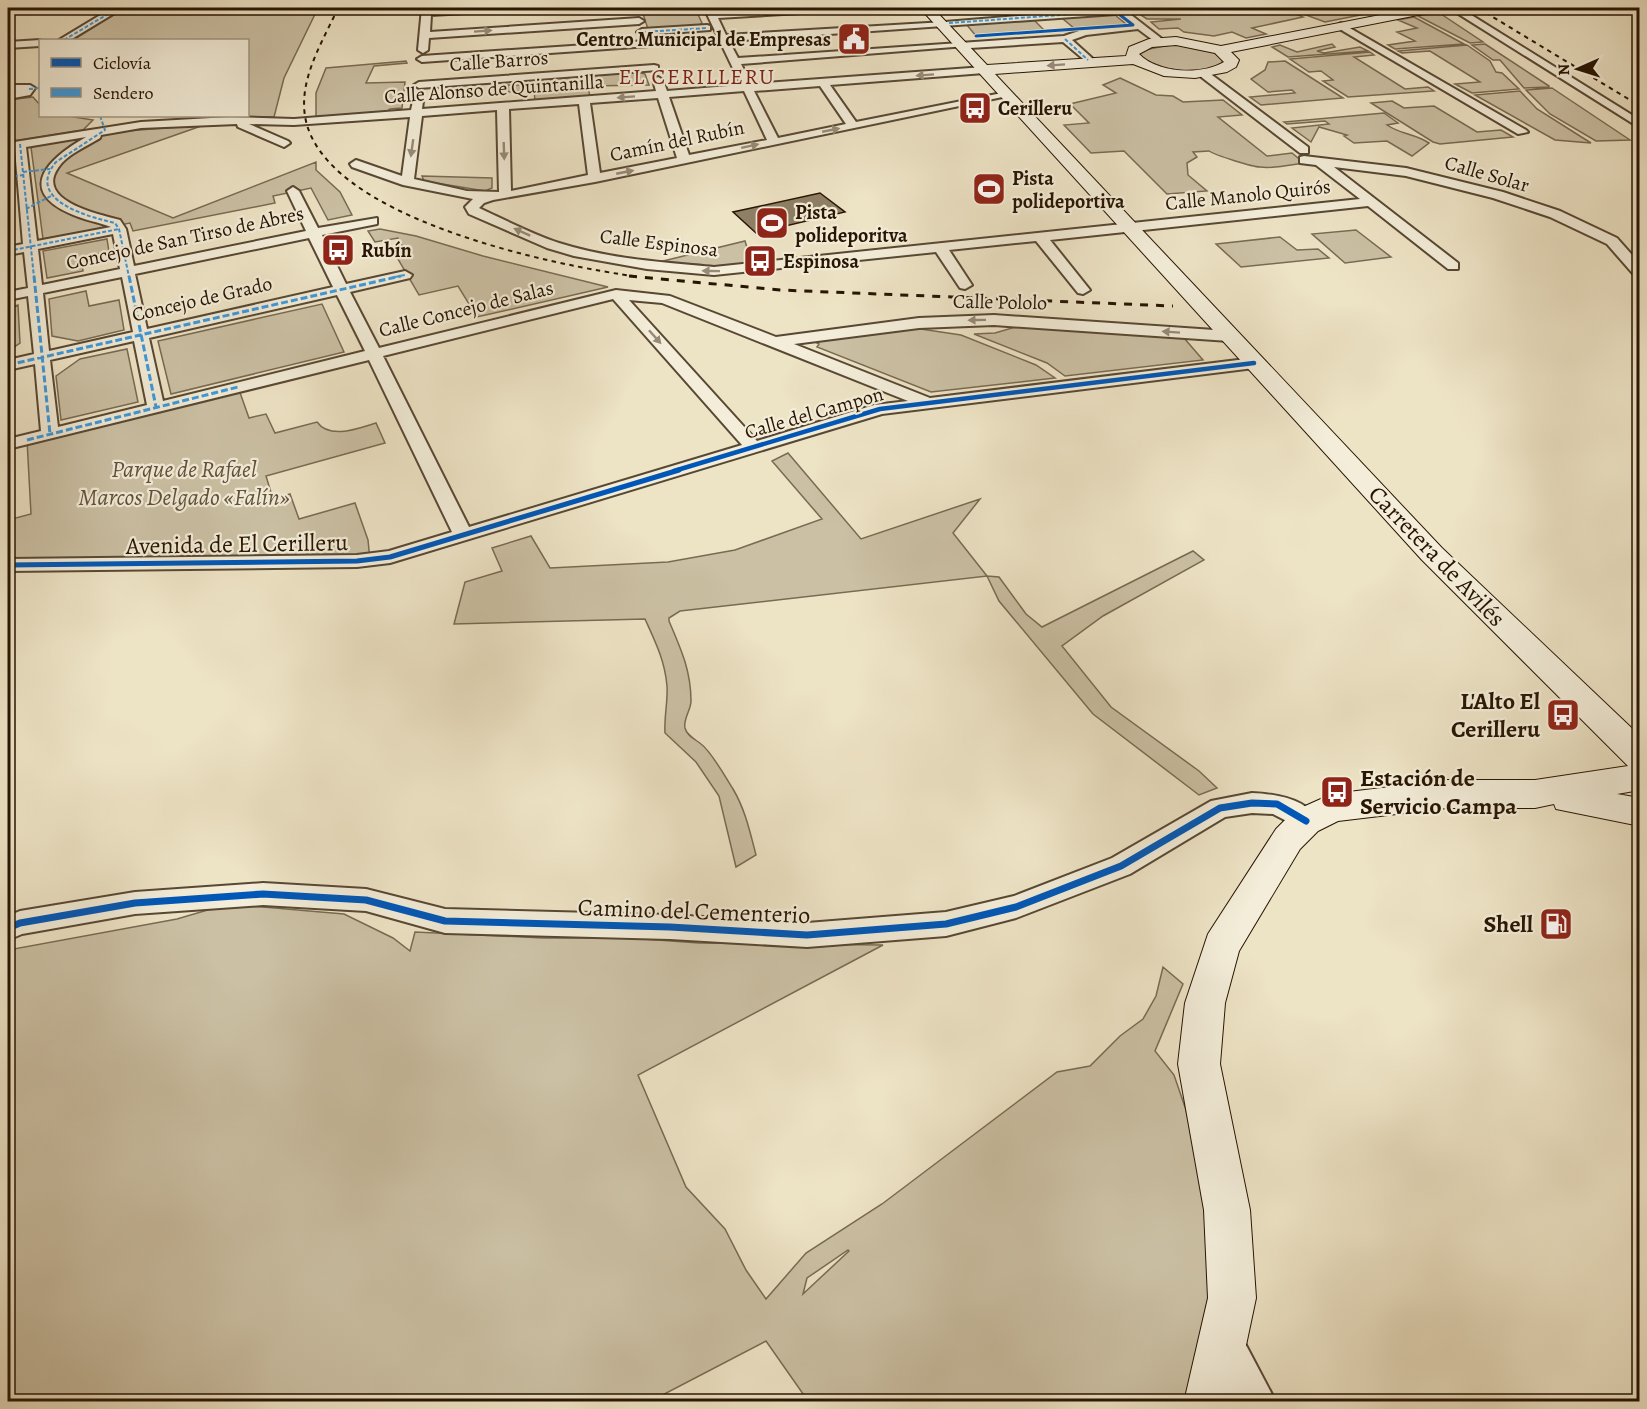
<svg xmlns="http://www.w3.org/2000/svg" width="1647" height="1409" font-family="Alegreya,serif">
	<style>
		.green { fill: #cbc0a4; stroke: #796a53; stroke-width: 1.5; fill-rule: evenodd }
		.building { fill: #8e8067; stroke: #271402; stroke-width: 1.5 }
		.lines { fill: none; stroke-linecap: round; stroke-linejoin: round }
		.street-casing { stroke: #584833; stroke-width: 4 }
		.secondary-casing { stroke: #271402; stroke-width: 2 }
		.street { fill: #f3edd9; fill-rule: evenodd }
		.secondary { fill: #f3edd9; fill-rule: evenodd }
		.rail-far1 { stroke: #271402; stroke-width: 2; stroke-dasharray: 4.5 4.5; stroke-linecap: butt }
		.rail { stroke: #271402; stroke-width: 3; stroke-dasharray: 8 8; stroke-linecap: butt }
		.quiet-far1 { stroke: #3d9add; stroke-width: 2; stroke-dasharray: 4 2; stroke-linecap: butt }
		.quiet { stroke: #3d9add; stroke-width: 3; stroke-dasharray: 7 3; stroke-linecap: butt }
		.cycleway-far3-casing { stroke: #f3edd9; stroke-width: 4.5 }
		.cycleway-far2-casing { stroke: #f3edd9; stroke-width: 8 }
		.cycleway-far1-casing { stroke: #f3edd9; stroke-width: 8 }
		.cycleway-casing { stroke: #f3edd9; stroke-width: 10 }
		.cycleway-far3 { stroke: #0057b8; stroke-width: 3 }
		.cycleway-far2 { stroke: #0057b8; stroke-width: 4.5 }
		.cycleway-far1 { stroke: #0057b8; stroke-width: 5 }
		.cycleway { stroke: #0057b8; stroke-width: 7 }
		.oneway { fill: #978b78 }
		.labels { text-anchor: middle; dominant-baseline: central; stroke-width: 4.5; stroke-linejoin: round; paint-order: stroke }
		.far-poi-label { font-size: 20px; font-weight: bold; fill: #271402; stroke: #f3edd9; text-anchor: start }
		.far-street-label { font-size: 20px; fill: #271402; stroke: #f3edd9 }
		.far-neighbourhood-label { font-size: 22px; letter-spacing: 1.5px; fill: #7a1f14; stroke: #f3edd9 }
		.park-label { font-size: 24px; font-style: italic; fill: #60503b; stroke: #f3edd9 }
		.street-label { font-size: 24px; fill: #271402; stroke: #f3edd9 }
		.poi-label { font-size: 24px; font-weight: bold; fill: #271402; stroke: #f3edd9; text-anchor: end }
	</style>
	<rect width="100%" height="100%" fill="#ede3c5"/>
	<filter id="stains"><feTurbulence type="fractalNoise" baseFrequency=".00333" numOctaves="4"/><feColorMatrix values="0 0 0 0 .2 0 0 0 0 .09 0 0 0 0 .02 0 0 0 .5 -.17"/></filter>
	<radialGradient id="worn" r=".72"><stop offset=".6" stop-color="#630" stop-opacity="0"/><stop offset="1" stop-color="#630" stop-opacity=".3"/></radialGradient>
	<path class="green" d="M124 8H318L284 78 274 117 125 116H248V40H73Z
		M641 8H695L702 23 696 27 648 29Z
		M1130 8H1396L1325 22 1295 11 1291 12 1303 17 1252 28 1266 34 1246 38 1232 32 1214 36 1184 32 1178 28 1159 29 1151 22 1181 19H1147Z
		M1438 12 1483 42 1470 43 1418 16Z
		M1114 14 1127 25 1075 29 1062 18Z
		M1414 17 1464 44 1395 49 1388 45 1415 41 1397 32 1417 28 1398 20Z
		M1034 20 1045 31 976 36 966 24Z
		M1175 44 1212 51 1222 59V63C1199 79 1164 70 1142 58L1140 54 1144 50Z
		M1332 44 1335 47 1317 51 1324 53 1360 47 1368 51 1288 57 1272 47 1280 45 1297 52Z
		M1485 44 1549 86V87L1524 88 1500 60H1493L1472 45Z
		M1467 45 1490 61 1496 72 1502 73 1519 89 1472 93 1455 84 1480 82 1430 51 1402 53 1398 51Z
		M1370 52 1374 55 1354 57 1405 89 1428 87 1434 91 1348 97 1323 81 1333 80 1321 71 1309 72 1290 59Z
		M406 61 407 63 374 66 366 83 405 82 402 108 390 109 386 112 316 117V93L326 68Z
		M1285 61 1343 98 1261 105 1250 97 1295 93 1292 90 1268 92 1251 79 1265 70 1268 62Z
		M638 72 645 74 649 85 588 86 590 97 535 101 534 90 508 92V85H533V79Z
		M1120 78 1156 95 1173 96 1183 102 1223 100 1242 115 1218 117 1267 156 1292 153 1304 163C1290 165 1274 169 1260 167 1252 167 1215 155 1209 151L1193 152 1197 157 1187 163 1188 175 1207 191 1167 194 1124 151 1091 153 1064 125 1089 123 1070 104 1116 93 1103 85Z
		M1552 88 1630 140 1596 141 1550 114 1526 90Z
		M1520 91 1537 109 1591 143 1555 140 1475 95Z
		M33 97 40 105V116H68L93 120 83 130 8 142V100Z
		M1392 101 1404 108 1434 106 1477 132 1501 130 1513 137 1440 144 1433 142 1371 103Z
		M1384 113 1398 123 1387 125C1402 135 1413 133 1429 143L1412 156 1387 141 1354 143 1344 136 1347 135 1319 127 1311 142 1292 128 1329 124 1325 121 1287 124 1284 122Z
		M204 125 67 173 173 218 316 162V170L340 192 352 215 328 220 311 188 273 196 275 203 133 231 130 223 43 239 31 147 126 131Z
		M422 176 492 178V188L485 191 424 181Z
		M380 229 416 236 483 256 608 287 477 317 458 286 419 295 395 254 405 251 398 238 375 242 368 231Z
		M1356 230 1391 257 1345 263 1312 234Z
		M1280 237 1297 250 1318 249 1329 258 1241 267 1216 244Z
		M107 239 109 252 81 257 83 271 47 278 43 251Z
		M745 241 752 264 693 267 655 263Z
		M86 291 89 306 119 300 124 330 78 341 52 336 49 299Z
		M322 304 344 352 171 394 158 341Z
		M18 305 20 343 8 351V308Z
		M1019 326 1184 338 1203 360 1065 376 1047 363 974 334 995 333Z
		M914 328 961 335 1036 365 1055 378 931 392 817 347 819 344 815 342Z
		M127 349 138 402 61 420 56 376 80 359Z
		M238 387 249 418 266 414 275 433 317 422C330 440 359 428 376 423L385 443 266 476 273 499 290 494 299 519 355 503 368 540 370 560 8 565V520L31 514 27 440Z
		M788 453 861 539 980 499 953 533 987 576 999 577 1026 614 1042 627 1193 551 1204 560 1103 616 1062 646 1111 707 1199 771 1217 788 1199 795 1093 714 999 601 987 576 680 611 669 618V621C681 649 691 671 691 701 691 710 683 719 685 728 687 736 695 739 701 744 711 751 726 778 733 789 745 809 750 832 756 855L736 867 719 796 696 762 665 733C664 717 668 701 667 686 665 661 655 641 645 619L454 624 465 582 502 571 492 548 531 536 550 568 668 562 735 550 822 519 772 461Z
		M228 904 344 914 393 938 410 951 415 932 543 938H630L699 943 883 945 638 1075 686 1187 725 1229 746 1270 766 1299 806 1253 882 1204 1057 1072 1090 1066 1120 1036 1143 1019 1156 996 1163 967 1183 984 1155 1051 1174 1075 1186 1110 1211 1214 1213 1309 1188 1391 1181 1401H808L766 1341 651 1401 8 1402V950L177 919ZM848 1250 849 1251 803 1294 807 1278Z"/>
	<path class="building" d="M820 193 845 212 756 233 733 212Z"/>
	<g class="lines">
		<defs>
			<path id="street" d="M8 8H15L8 11Z
				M112 8H123L70 40H59Z
				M422 8H506L501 11 431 15 430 32 639 18 644 21 639 24 429 38 428 50 423 53 418 50Z
				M704 8H712L715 13 840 8 835 11 718 18 726 35 945 22 1116 8 1121 11 1116 14 729 41 738 58 1064 36 1085 29 1134 25 1121 14 1126 11 1166 42 1158 44 1138 29 1086 35 1072 40 1092 58V62L1088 63 1063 42 970 48 966 46 741 64 751 84 984 67 989 70 984 73 830 85 856 122 1007 92 1012 95 595 182 493 200 484 203 479 208C505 220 532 234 559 243 609 259 662 262 714 267L1360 199 1316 165 1300 163V157L1304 156 1406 168 1503 192 1560 211 1617 238 1640 264V277L1635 276 1607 244 1550 217 1493 198 1406 176 1334 167 1458 263V269H1448L1368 206 1050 240 1090 290 1083 294 1078 293 1036 241 949 250 972 285 965 289 960 288 936 252 714 275 647 269 574 256 547 248 469 214 465 207 473 199 403 185 352 167 350 164 356 160 402 176 410 117 294 125 249 124 288 141 290 143 284 147 238 127 237 124 141 128 101 135 100 138C86 147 67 154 58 168 35 201 100 215 120 220L126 229 134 266 306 231 287 191 293 187 299 191 318 228 377 218V224L322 235 346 284 405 271 412 275 410 278 350 292 379 348 616 290 670 296 776 337 919 318 994 315 1229 331 1237 336 1229 341 994 325 919 328 794 344 930 398 1254 358 1262 363 1254 368 882 414 390 563 357 567 8 571V559L357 555 389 551 452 532 369 360 8 449V439L41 431 35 364 8 370V360L34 354 28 296 8 300V292L28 288 24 252 8 255V247L23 244 15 149H8V143L141 122 229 117 294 119 411 110 413 101 418 98 423 101 422 109 656 91 653 80 658 77 663 80 667 91 741 85ZM820 86 846 124 778 138 754 91ZM744 91 767 140 689 155 669 97ZM658 98 677 158 600 173 590 103ZM579 104 588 175 511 191 509 109ZM497 110 499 192 467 191 414 179 422 116ZM86 137C51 157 14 189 71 214 84 220 98 222 111 227L37 241 26 147ZM113 234 120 269 42 285 38 249ZM309 238 333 287 147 329 135 274ZM122 277 133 332 49 351 43 293ZM337 295 365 351 163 401 149 338ZM613 299 742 445 469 527 383 356ZM629 300 662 303 908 401 874 405 757 441ZM134 341 147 405 58 427 50 360Z
				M1449 8H1460L1640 120V128Z
				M1341 23 1526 130 1528 132 1518 134 1338 28 1336 26Z
				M707 25 710 26V30L642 35 637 32 642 29Z
				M40 40V46L8 48V42Z
				M646 41 649 42V46L422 62 417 59 422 56Z
				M654 65 658 66V70L419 88 414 85 419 82Z
				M1200 72H1208L1308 147V153H1300L1200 76Z
				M8 85H30L35 88 30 95 8 99V93L17 91H8Z
				M1252 793C1274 794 1307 798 1318 821L1315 828 1306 831 1273 814 1252 813 1225 817 1130 874 1016 918 946 936 807 947 670 939 445 933 366 911 263 905 135 914 22 934 8 940V916L20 911 135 892 263 883 366 889 445 909 670 915 807 923 946 912 1014 896 1112 858 1211 801Z
				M1226 1325 1238 1330 1276 1402H1238L1209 1342 1214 1330Z"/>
			<path id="secondary" d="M920 8H933L987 65 1126 56 1129 47 1149 39 1176 37 1221 46 1416 8H1439L1433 12 1231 52 1239 60 1236 67 1227 72 1195 78 1164 76 1133 64 995 74 1442 548 1640 736V790L1617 794 1640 798V826L1556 809 1554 804 1535 808H1447L1338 821 1318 831 1300 849 1239 951 1225 1003 1220 1064 1250 1210 1256 1298 1234 1402H1184L1208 1298 1204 1210 1178 1064 1185 1003 1208 934 1276 829 1294 811 1332 794 1447 780H1535L1628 766 1422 560ZM1176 45 1215 53 1224 62C1201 75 1159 74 1139 54L1152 47Z"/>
		</defs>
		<use href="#street" class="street-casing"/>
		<use href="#secondary" class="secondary-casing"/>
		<use href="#street" class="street"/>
		<use href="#secondary" class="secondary"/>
		<path class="rail-far1" d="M338 8C323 41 299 78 305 116 321 218 555 266 640 277
			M1478 8 1640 106"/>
		<path class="rail" d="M629 276 780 290 1173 306"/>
		<path class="quiet-far1" d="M949 23 1116 11
			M642 32 707 28
			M1065 39 1088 60
			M64 40 118 8
			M29 89 40 88
			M100 116 105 130 56 162C24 200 89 217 115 223L119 229 129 277
			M20 144 34 277
			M23 172 50 169
			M8 177 23 175
			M26 209 53 195
			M8 251 119 229
			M395 277 405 275"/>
		<path class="quiet" d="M34 276 50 434
			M129 276 156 407
			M8 365 401 276
			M27 440 238 387"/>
		<defs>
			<path id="cycleway-far3" d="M976 36 1133 25 1111 8"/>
			<path id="cycleway-far2" d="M674 471 880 409 1254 363"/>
			<path id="cycleway-far1" d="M8 565 357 561 390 557 679 470"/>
			<path id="cycleway" d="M8 928 20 923 135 903 263 894 366 900 445 921 670 927 807 935 946 924 1016 907 1121 866 1220 808 1252 803 1277 804 1306 821"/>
		</defs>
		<use href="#cycleway-far3" class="cycleway-far3-casing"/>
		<use href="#cycleway-far2" class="cycleway-far2-casing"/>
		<use href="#cycleway-far1" class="cycleway-far1-casing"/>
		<use href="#cycleway" class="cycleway-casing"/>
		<use href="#cycleway-far3" class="cycleway-far3"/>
		<use href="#cycleway-far2" class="cycleway-far2"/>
		<use href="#cycleway-far1" class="cycleway-far1"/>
		<use href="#cycleway" class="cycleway"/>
	</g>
	<defs><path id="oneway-solid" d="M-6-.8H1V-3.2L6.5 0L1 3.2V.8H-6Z" transform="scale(1.5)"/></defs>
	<g class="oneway">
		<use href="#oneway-solid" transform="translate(483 31) rotate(-4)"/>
		<use href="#oneway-solid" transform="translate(1056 65) rotate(176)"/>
		<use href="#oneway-solid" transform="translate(925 75) rotate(176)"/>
		<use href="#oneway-solid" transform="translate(626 97) rotate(176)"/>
		<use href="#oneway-solid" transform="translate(831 130) rotate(-11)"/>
		<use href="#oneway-solid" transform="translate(750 146) rotate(-12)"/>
		<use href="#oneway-solid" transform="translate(412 148) rotate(98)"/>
		<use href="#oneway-solid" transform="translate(504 151) rotate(88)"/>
		<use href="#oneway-solid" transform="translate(625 172) rotate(-11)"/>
		<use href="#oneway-solid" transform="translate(522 232) rotate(-156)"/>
		<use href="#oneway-solid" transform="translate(711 271) rotate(-179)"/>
		<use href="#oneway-solid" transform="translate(977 320) rotate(179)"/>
		<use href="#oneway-solid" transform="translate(1171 332) rotate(-176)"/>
		<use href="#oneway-solid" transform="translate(655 337) rotate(48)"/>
	</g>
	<defs>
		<symbol id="civic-square" viewBox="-11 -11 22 22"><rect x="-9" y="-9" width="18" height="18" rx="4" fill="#8f2418" stroke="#f3edd9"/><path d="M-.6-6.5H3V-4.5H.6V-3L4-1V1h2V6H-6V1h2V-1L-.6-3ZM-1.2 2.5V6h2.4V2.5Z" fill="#fff"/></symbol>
		<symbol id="bus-square" viewBox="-11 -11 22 22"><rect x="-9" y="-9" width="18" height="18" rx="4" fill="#8f2418" stroke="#f3edd9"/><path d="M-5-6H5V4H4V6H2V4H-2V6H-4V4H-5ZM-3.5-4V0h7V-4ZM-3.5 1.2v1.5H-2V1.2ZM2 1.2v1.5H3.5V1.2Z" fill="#fff"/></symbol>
		<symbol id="stadium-square" viewBox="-11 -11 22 22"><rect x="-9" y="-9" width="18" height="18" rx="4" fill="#8f2418" stroke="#f3edd9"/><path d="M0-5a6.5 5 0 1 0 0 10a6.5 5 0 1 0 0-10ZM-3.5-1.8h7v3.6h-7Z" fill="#fff"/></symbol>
		<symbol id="fuel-square" viewBox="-11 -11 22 22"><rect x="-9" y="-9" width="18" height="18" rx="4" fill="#8f2418" stroke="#f3edd9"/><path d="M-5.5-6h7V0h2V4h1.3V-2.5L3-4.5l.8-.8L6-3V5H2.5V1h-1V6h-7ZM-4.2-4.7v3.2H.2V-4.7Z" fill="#fff"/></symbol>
	</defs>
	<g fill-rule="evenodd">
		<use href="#civic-square" x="835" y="20" width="38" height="38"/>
		<use href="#bus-square" x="956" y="89" width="38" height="38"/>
		<use href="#stadium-square" x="970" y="170" width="38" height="38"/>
		<use href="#stadium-square" x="753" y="204" width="38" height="38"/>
		<use href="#bus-square" x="319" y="231" width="38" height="38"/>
		<use href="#bus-square" x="741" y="242" width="38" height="38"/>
		<use href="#bus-square" x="1544" y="696" width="38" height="38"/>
		<use href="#bus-square" x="1318" y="773" width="38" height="38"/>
		<use href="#fuel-square" x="1537" y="905" width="38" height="38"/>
	</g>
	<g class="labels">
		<g class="far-poi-label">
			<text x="831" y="39" text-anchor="end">Centro Municipal de Empresas</text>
			<text x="998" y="108">Cerilleru</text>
			<text x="1012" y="178">Pista<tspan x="1012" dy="23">polideportiva</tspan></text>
			<text x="795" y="212">Pista<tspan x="795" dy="23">polideporitva</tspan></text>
			<text x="361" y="250">Rubín</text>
			<text x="783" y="261">Espinosa</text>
		</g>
		<g class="far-street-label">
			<text transform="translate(499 61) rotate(-4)">Calle Barros</text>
			<text transform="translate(494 89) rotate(-4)">Calle Alonso de Quintanilla</text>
			<text transform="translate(677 141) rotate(-12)">Camín del Rubín</text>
			<text transform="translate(1487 174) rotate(16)">Calle Solar</text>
			<text transform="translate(1248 195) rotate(-6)">Calle Manolo Quirós</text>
			<text transform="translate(185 238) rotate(-12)">Concejo de San Tirso de Abres</text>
			<text transform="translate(659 243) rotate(7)">Calle Espinosa</text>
			<text transform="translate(202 299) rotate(-13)">Concejo de Grado</text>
			<text transform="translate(1000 302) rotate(1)">Calle Pololo</text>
			<text transform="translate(466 309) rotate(-14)">Calle Concejo de Salas</text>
			<text transform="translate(814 413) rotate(-16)">Calle del Campon</text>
		</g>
		<g class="far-neighbourhood-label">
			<text x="697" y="77">EL CERILLERU</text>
		</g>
		<g class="park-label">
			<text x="184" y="469">Parque de Rafael<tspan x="184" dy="28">Marcos Delgado «Falín»</tspan></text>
		</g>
		<g class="street-label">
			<text transform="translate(237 544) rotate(-1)">Avenida de El Cerilleru</text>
			<text transform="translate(1437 556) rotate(46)">Carretera de Avilés</text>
			<text transform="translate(694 911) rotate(2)">Camino del Cementerio</text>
		</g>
		<g class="poi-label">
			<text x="1540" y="701">L'Alto El<tspan x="1540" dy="28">Cerilleru</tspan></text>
			<text x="1360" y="778" text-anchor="start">Estación de<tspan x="1360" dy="28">Servicio Campa</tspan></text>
			<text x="1533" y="924">Shell</text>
		</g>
	</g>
	<rect width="1647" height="1409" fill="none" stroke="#ede3c5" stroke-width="30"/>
	<rect x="9" y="9" width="1629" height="1391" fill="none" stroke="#271402" stroke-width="3"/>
	<rect x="15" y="15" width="1617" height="1379" fill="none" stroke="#271402" stroke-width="1.5"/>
	<rect x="39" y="39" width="210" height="78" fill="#f3edd9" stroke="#a19683" stroke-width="1.5"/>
	<rect x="51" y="58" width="30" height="9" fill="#0057b8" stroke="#a19683" stroke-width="1.5"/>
	<text x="93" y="69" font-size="18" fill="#271402">Ciclovía</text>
	<rect x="51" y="88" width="30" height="9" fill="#3d9add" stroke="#a19683" stroke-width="1.5"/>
	<text x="93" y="99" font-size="18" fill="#271402">Sendero</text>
	<g transform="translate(1578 69) rotate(267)" stroke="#f3edd9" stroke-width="4.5" paint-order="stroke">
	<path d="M0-4.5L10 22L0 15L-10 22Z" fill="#271402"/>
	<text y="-9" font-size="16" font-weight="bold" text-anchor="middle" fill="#271402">N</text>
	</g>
	<rect width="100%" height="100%" filter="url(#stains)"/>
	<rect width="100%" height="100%" fill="url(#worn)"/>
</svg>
